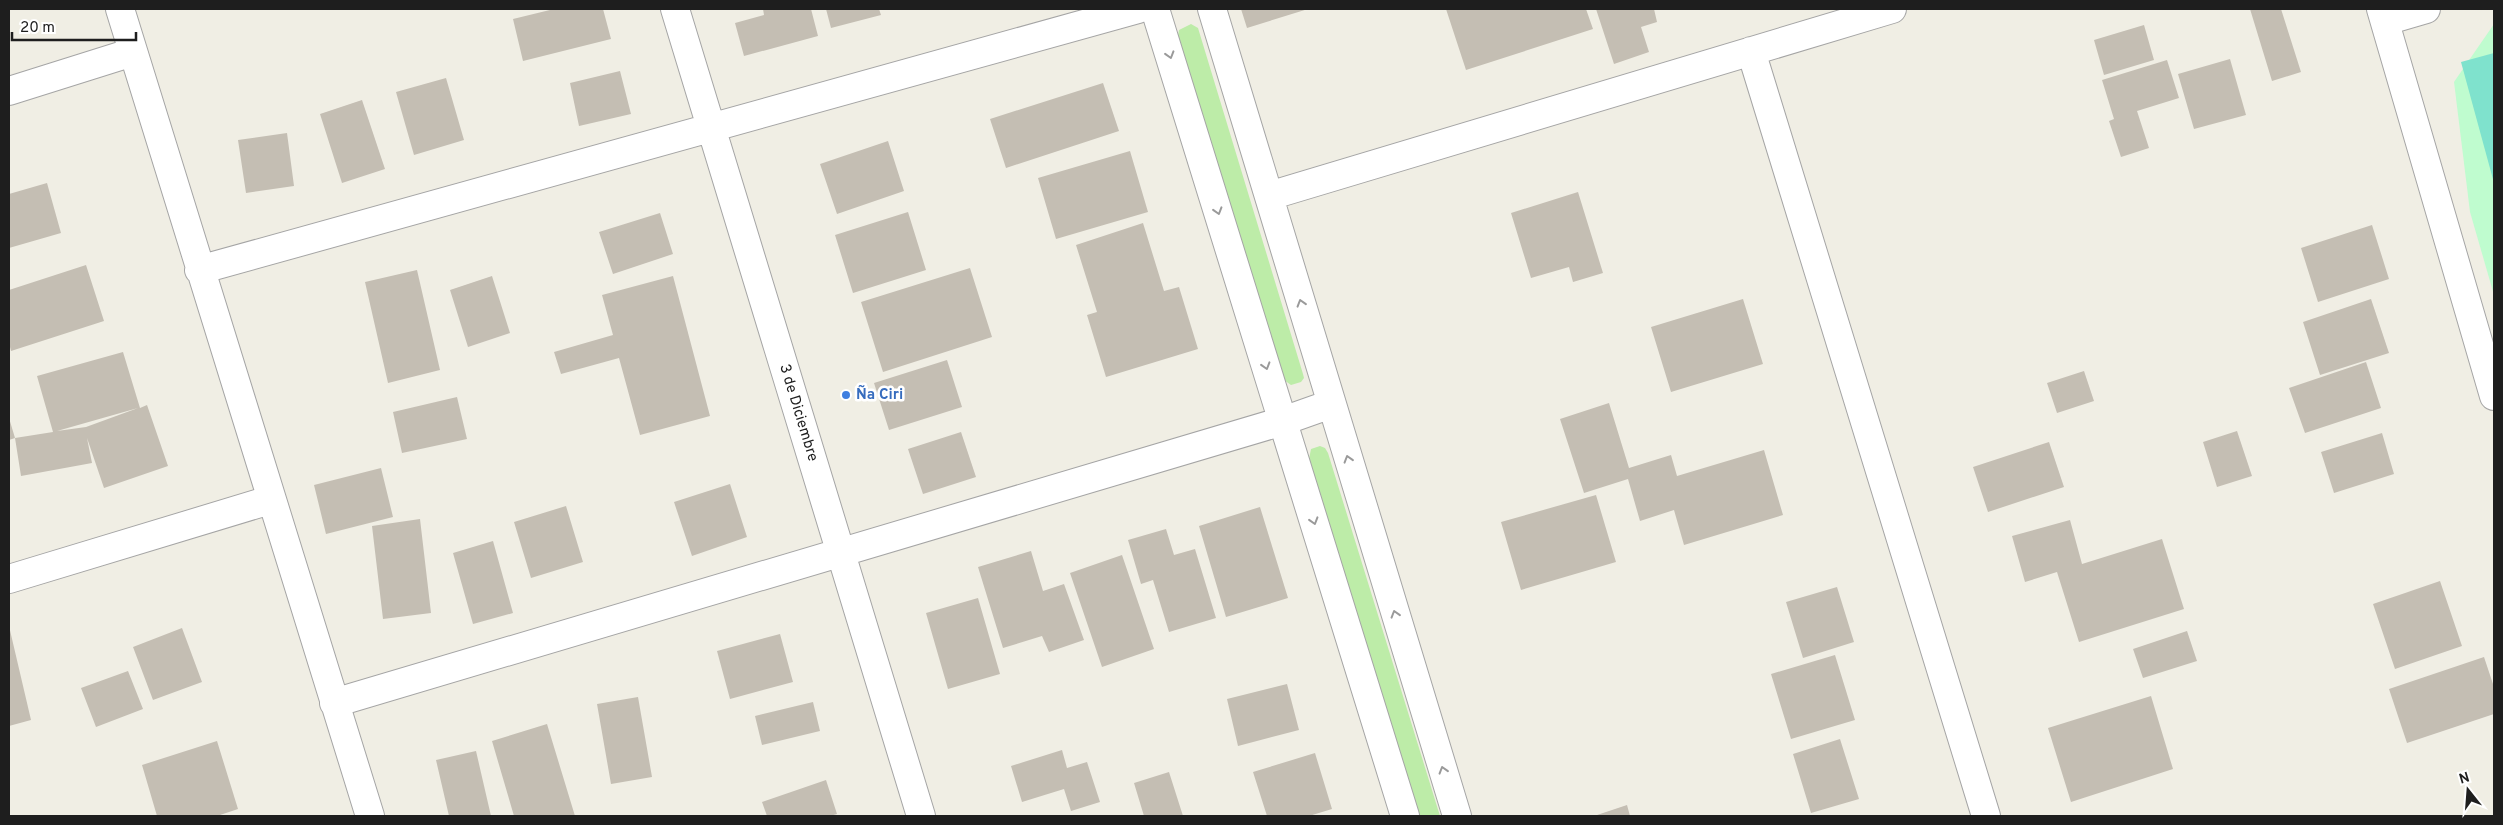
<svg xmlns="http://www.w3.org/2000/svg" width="2503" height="825" font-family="Overpass,sans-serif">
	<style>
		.grass { fill: #bdeca8 }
		.park { fill: #bffccf }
		.pitch { fill: #7fe2cd }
		.building { fill: #c4beb3; fill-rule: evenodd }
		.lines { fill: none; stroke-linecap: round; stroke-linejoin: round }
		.minor-casing { stroke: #a5a5a5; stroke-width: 30 }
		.minor { stroke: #fff; stroke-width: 28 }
		.oneway { stroke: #9a9a9a }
		.shop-dot { fill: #3f7fe0; stroke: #fff; stroke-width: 2 }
		.labels { text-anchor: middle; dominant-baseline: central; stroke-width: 5; stroke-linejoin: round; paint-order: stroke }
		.shop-label { font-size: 15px; font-weight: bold; fill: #366cbe; stroke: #fff; text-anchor: start }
		.street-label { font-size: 15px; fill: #1e1e1e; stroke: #fff }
	</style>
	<rect width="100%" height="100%" fill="#f0eee4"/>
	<path class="grass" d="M1191 24 1198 28 1303 374 1304 378 1301 382 1291 385 1284 380 1178 35 1179 30Z
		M1320 446 1325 448 1328 453 1440 816H1416L1309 459 1311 449Z"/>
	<path class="park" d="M2494 24V295L2470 212 2454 82Z"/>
	<path class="pitch" d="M2494 53V183L2461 62Z"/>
	<path class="building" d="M554 9H603L611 39 523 61 513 19Z
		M763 9H811L818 36 744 56 735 23 764 15Z
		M826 9H879L881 15 831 28Z
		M1241 9H1308L1247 28Z
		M1446 9H1586L1593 29 1466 70Z
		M1596 9H1654L1657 22 1641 27 1649 52 1614 64Z
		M2250 9H2281L2301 72 2272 81Z
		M2144 25 2154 60 2104 75 2094 40Z
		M2230 59 2246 115 2194 129 2178 74Z
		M2167 60 2179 98 2137 111 2149 148 2121 157 2109 121 2114 119 2102 80Z
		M620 71 631 114 579 126 570 83Z
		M446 78 464 140 414 155 396 92Z
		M1103 83 1119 131 1006 168 990 119Z
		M362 100 385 169 342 183 320 114Z
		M287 133 294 186 246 193 238 140Z
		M888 141 904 191 837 214 820 164Z
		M1130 151 1148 212 1056 239 1038 178Z
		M47 183 61 233 9 248V194Z
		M1578 192 1603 273 1573 282 1569 267 1531 278 1511 213Z
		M908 212 926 270 853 293 835 235Z
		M660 213 673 254 613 274 599 232Z
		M1143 223 1164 291 1179 287 1198 349 1106 377 1087 315 1097 312 1076 245Z
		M2372 225 2389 279 2318 302 2301 248Z
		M86 265 104 321 11 351 9 343V290Z
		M970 268 992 337 883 372 861 302Z
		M417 270 440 370 388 383 365 282Z
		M492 276 510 333 468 347 450 290Z
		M673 276 710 416 640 435 619 358 561 374 554 352 613 335 602 295Z
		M1743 299 1763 364 1671 392 1651 327Z
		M2371 299 2389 353 2320 375 2303 322Z
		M123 352 140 408 147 405 168 466 104 488 87 438 92 463 21 476 15 438 9 440V418L15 438 53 432 37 376ZM138 408 86 427 57 431Z
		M947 360 962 407 889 430 874 383Z
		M2366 362 2381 408 2305 433 2289 388Z
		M2084 371 2094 401 2057 413 2047 383Z
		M457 397 467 439 402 453 393 412Z
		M1609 403 1629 468 1671 455 1677 476 1764 450 1783 515 1684 545 1674 510 1640 521 1628 479 1584 493 1560 419Z
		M2237 431 2252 476 2217 487 2203 442Z
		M961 432 976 477 923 494 908 449Z
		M2382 433 2394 474 2334 493 2321 452Z
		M2049 442 2064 487 1988 512 1973 467Z
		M381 468 393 517 326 534 314 485Z
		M730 484 747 537 692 556 674 502Z
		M1596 495 1616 562 1521 590 1501 522Z
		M566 506 583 562 531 578 514 522Z
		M1260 507 1288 598 1226 617 1199 526Z
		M420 519 431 613 383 619 372 526Z
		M2070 520 2082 564 2162 539 2184 609 2079 642 2057 572 2025 582 2012 536Z
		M1166 529 1174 555 1195 549 1216 618 1169 632 1153 580 1141 584 1128 540Z
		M493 541 513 613 473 624 453 553Z
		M1031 551 1043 591 1064 584 1084 640 1049 652 1042 636 1003 648 978 567Z
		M1122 555 1154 649 1102 667 1070 573Z
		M2440 581 2462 646 2395 669 2373 604Z
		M1837 587 1854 642 1803 658 1786 602Z
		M978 598 1000 674 948 689 926 613Z
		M9 626 31 720 9 726Z
		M182 628 202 682 153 700 133 647Z
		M2187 631 2197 661 2143 678 2133 649Z
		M780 634 793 682 730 699 717 651Z
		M1835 655 1855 720 1791 739 1771 674Z
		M2484 657 2494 687V714L2407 743 2389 689Z
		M128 671 143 709 96 727 81 688Z
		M1287 684 1299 730 1238 746 1227 699Z
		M2151 696 2173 769 2071 802 2048 728Z
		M638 697 652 777 611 784 597 704Z
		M813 702 820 731 762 745 755 716Z
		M547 724 575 816H514L492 741Z
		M1840 739 1859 799 1811 813 1793 754Z
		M217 741 238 809 217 816H157L142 765Z
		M1062 750 1067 768 1087 762 1100 802 1071 811 1064 789 1022 802 1011 766Z
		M476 751 491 816H449L436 760Z
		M1315 753 1332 809 1309 816H1267L1253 772Z
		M1169 772 1183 816H1144L1134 783Z
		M826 780 837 814 830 816H767L762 802Z
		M1627 805 1630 816H1594Z"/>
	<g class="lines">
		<defs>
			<path id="minor" d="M120 9 370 816
				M675 9 921 816
				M1155 9 1405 816
				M1212 9 1457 816
				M2381 9 2494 396
				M2385 21 2426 9
				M1751 51 1986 816
				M9 91 133 52
				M1269 196 1892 9
				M199 270 1138 9
				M9 579 270 500
				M334 703 1283 421 1331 404"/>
		</defs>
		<use href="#minor" class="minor-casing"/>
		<use href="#minor" class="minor"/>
	</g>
	<defs><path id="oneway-chevron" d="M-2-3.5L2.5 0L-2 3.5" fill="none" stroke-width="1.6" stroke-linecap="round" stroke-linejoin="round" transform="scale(1.25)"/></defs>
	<g class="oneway">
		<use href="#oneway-chevron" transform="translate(1170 55) rotate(73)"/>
		<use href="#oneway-chevron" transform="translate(1218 211) rotate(73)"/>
		<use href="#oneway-chevron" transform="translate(1301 303) rotate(-107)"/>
		<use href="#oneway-chevron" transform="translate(1266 366) rotate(73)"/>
		<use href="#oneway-chevron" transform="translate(1348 459) rotate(-107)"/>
		<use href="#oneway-chevron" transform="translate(1314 521) rotate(73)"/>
		<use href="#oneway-chevron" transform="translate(1395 614) rotate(-107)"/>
		<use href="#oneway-chevron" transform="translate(1443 770) rotate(-107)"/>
	</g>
	<circle class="shop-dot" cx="846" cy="395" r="5"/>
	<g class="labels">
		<g class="shop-label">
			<text x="856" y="395">Ña Ciri</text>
		</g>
		<g class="street-label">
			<text transform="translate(798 413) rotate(73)">3 de Diciembre</text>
		</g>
	</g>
	<rect width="2503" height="825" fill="none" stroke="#1e1e1e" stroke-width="20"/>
	<g transform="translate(2468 790) rotate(343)" stroke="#ffffff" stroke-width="4" paint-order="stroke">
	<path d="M0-4L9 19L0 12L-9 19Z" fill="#1e1e1e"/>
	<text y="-8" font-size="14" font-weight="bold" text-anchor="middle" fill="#1e1e1e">N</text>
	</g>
	<path d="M12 32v8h124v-8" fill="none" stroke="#1e1e1e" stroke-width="2.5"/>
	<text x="20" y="32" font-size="15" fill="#1e1e1e" stroke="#ffffff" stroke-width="4" paint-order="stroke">20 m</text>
</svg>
